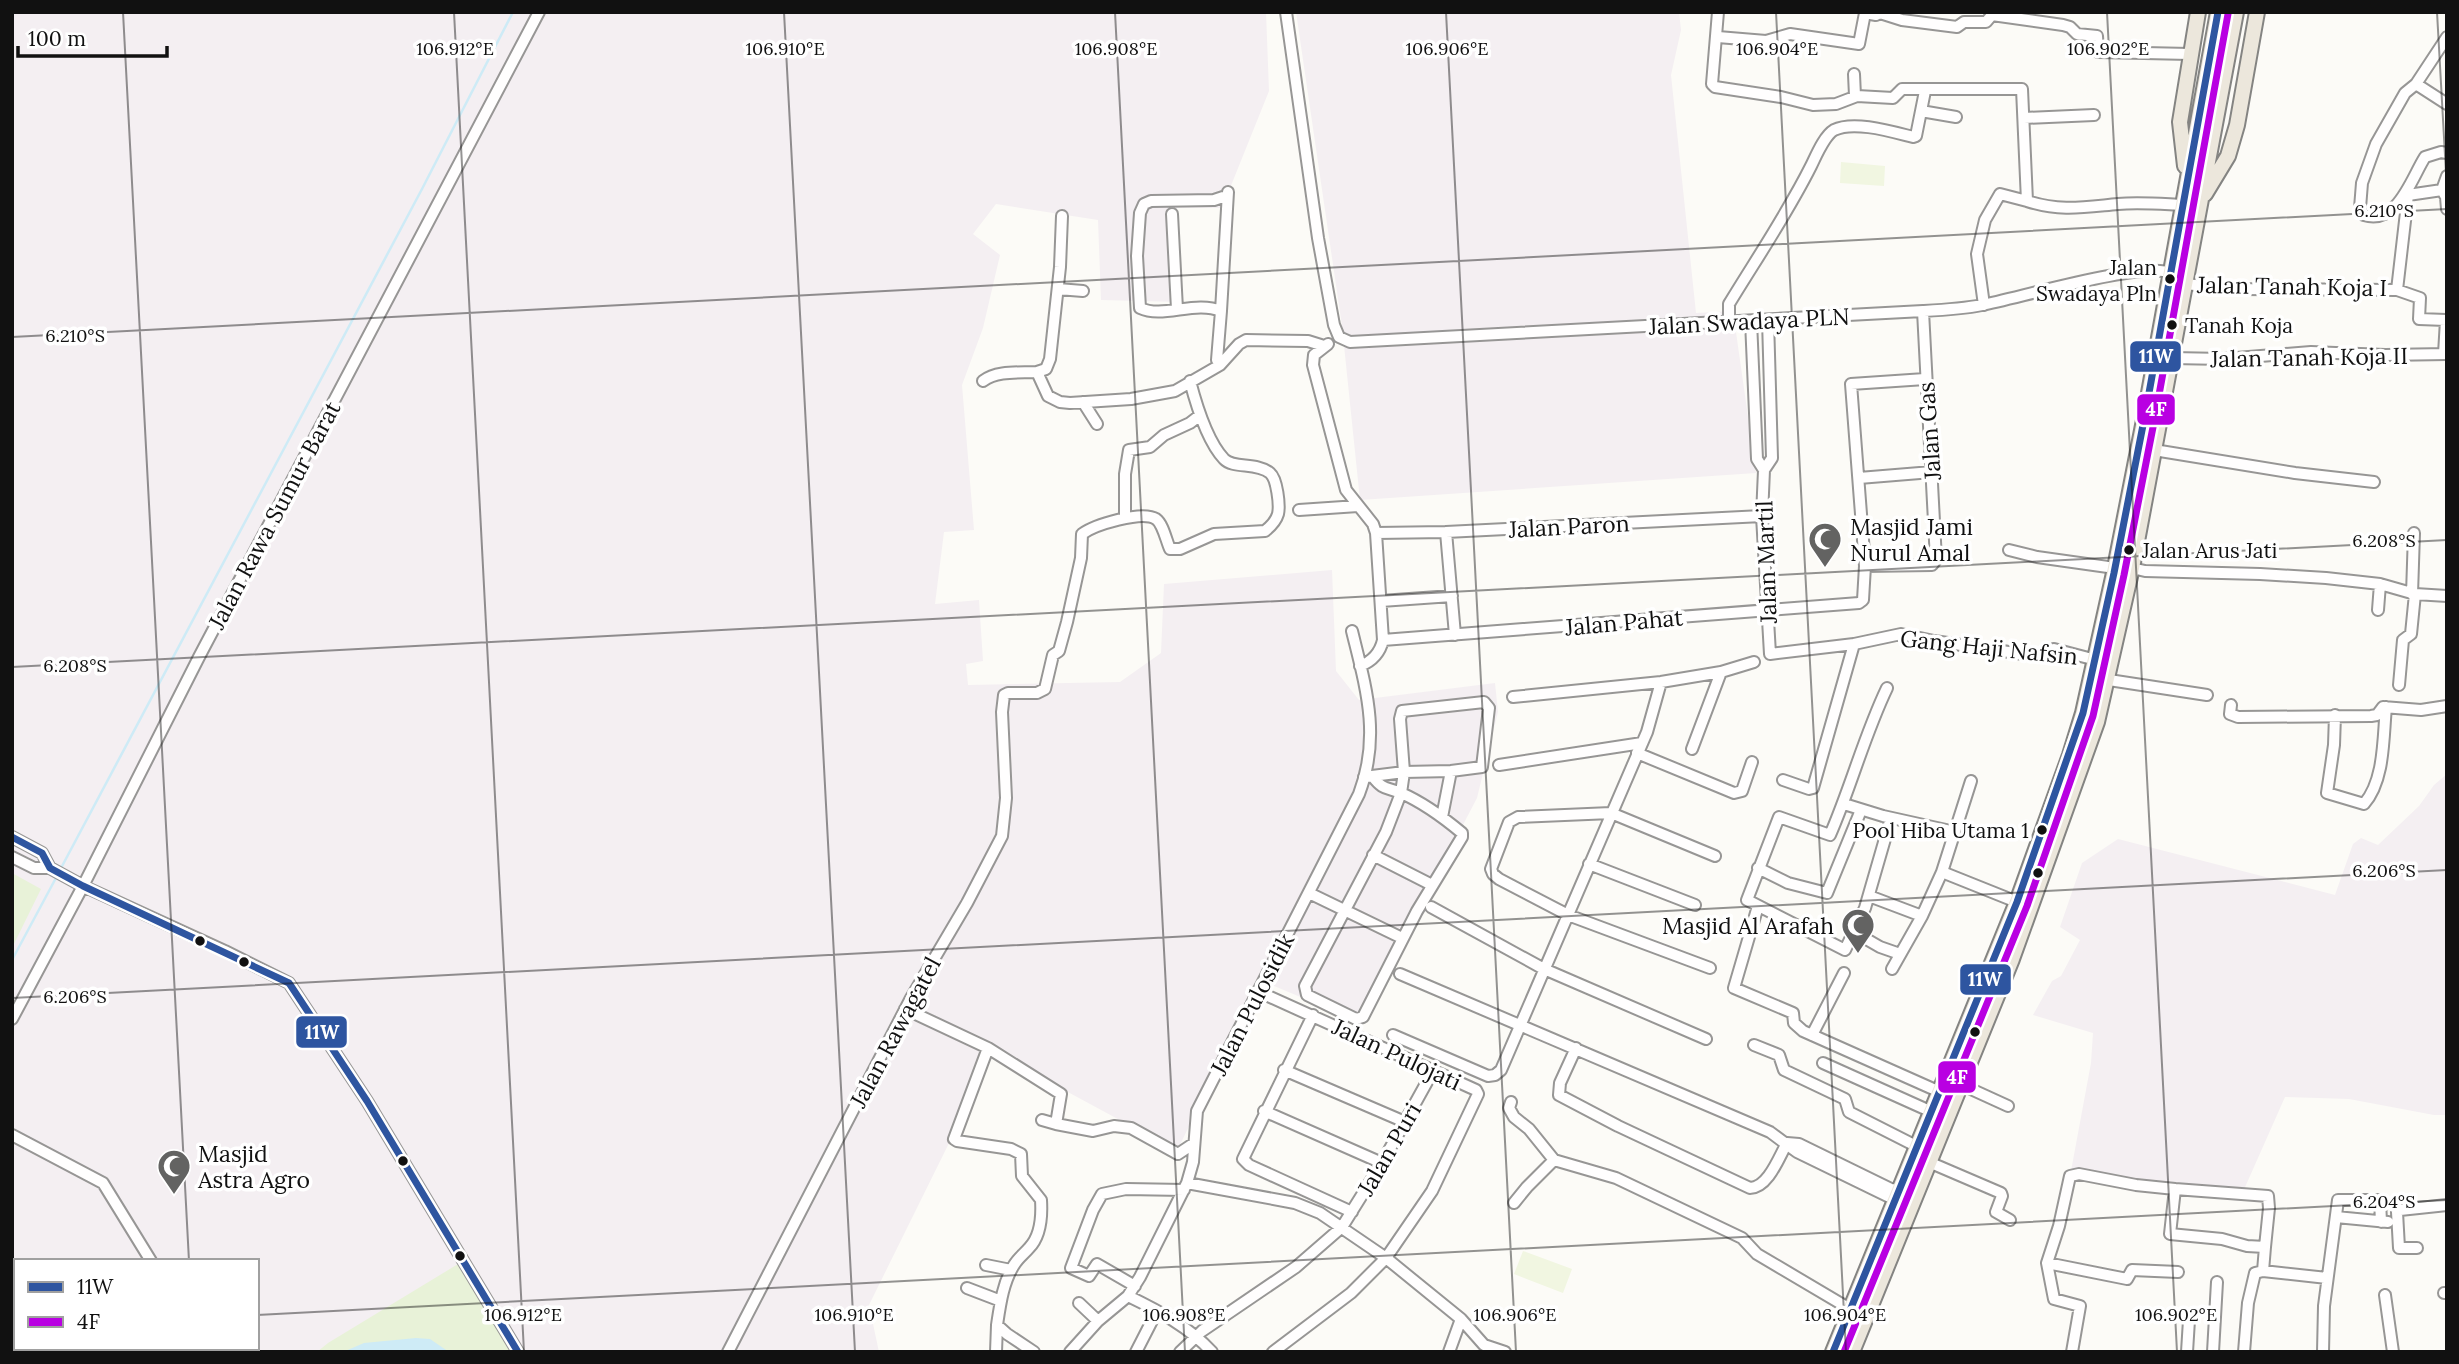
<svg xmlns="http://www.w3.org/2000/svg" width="2459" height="1364" font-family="Lora,serif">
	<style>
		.industrial { fill: #f4eff2; fill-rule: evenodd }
		.green { fill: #e8f2d8 }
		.pitch { fill: #f1f6e1 }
		.water { fill: #ceebf6 }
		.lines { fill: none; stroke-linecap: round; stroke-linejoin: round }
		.stream { stroke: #ceebf6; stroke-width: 2.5 }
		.minor-casing { stroke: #979695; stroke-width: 14 }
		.major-casing { stroke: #848482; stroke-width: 18 }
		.minor { stroke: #fffefe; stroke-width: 10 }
		.major { stroke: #ece7dc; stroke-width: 14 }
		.bus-1-casing { stroke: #fff; stroke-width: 12 }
		.bus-2-casing { stroke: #fff; stroke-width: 12 }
		.bus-1 { stroke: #2e55a0; stroke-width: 7 }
		.bus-2 { stroke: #b900e2; stroke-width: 7 }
		.ticks { fill: none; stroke: #111; stroke-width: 2; stroke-opacity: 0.45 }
		.bus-dot { fill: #111; stroke: #fff; stroke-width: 2.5 }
		.labels { text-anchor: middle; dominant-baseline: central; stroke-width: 7; stroke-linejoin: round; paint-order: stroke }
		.bus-label { font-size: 21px; fill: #111; stroke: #fff; text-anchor: end }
		.street-label { font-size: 23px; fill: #111; stroke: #fff }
		.poi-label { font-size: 23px; fill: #111; stroke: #fff; text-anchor: start }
		.ticks-label { font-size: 18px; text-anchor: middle; fill: #111; stroke: #fff; stroke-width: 7; stroke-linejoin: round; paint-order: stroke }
		.line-badge { stroke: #fff; stroke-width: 2.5 }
		.badge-label { font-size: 19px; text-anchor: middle; font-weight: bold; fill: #fff }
	</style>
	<rect width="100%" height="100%" fill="#fcfbf7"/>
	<path class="industrial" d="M12 12H1266L1269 91 1222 208H1177L1180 302 1101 300 1098 220 996 204 973 234 1000 255 983 328 962 385 974 530 944 532 935 604 979 600 983 661 966 664 968 685 1120 682 1161 653 1164 584 1332 570 1336 671 1359 700 1495 683 1498 712 1477 798 1360 1022 1260 980 1177 1151 994 1052 869 1305 879 1352H12ZM16 1261H257V1348H16Z
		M1296 12H1679L1681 30 1671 75 1696 313 1733 311 1756 473 1360 500 1342 326Z
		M2447 774V1115H2434L2349 1099 2285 1097 2242 1194 2152 1192 2113 1187 2071 1171 2091 1063 2093 1033 2033 1015 2052 981 2061 976 2080 940 2060 927 2082 863 2118 839 2335 895 2353 844 2361 838 2378 845 2419 806 2434 785Z"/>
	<path class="green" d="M12 873 41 889 12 948Z
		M463 1261 511 1352H317L328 1343Z"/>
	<path class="pitch" d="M1841 162 1885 166 1884 186 1840 183Z
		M1523 1251 1572 1269 1563 1293 1514 1274Z"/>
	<path class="water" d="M416 1338 430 1339 449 1352H343L364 1343Z"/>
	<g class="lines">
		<path class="stream" d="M60 870 422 189 513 12
			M12 960 57 876"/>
		<defs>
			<path id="minor" d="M1286 12 1318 238 1334 325 1339 337 1350 342 1923 311C1942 310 1962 309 1982 305 2019 298 2143 261 2171 273
				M1718 12 1712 84 1715 87 1781 97 1813 105 1836 104 1857 96 1893 98 1902 89H2022L2027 201 2000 194 1985 220 1977 254 1984 305
				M1718 37 1766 41 1790 34 1859 44 1865 13 1876 15 1880 13 1902 20 1957 27 1964 22H1986L1992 15 2063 25 2070 27 2077 34 2097 36 2098 52 2190 54
				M2447 37 2416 84 2405 93 2376 144 2362 183 2360 208 2364 215C2398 225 2411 179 2425 157L2441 152 2447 153
				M1854 74 1855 96
				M2416 84 2447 104
				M1921 111 1956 117
				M2024 118 2094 115
				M2442 190 2447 176
				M2027 201C2060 212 2085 207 2118 204 2139 202 2161 204 2183 205
				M1172 214 1177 309
				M2186 284 2230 289 2397 290 2420 298 2419 319 2446 320 2444 354
				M1058 289 1083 291
				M2397 290 2408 195 2442 190 2446 197 2447 209
				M1221 311 1228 192
				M1768 320 1772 458 1764 470 1762 516 1770 654 1854 644
				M1751 321 1757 459 1764 470
				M1729 322V304C1757 258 1787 214 1811 166 1816 156 1824 136 1834 130 1854 120 1893 132 1913 137L1916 136 1925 91
				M1328 344 1314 355 1313 365 1346 490 1373 524 1376 533 1383 640C1380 653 1373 661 1360 666
				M2172 358 2224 359 2311 352 2385 355 2447 354
				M1220 365 1217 360 1221 311C1195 300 1163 319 1140 308L1137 256 1140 213 1144 204 1151 201 1214 200 1223 197
				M1037 372 1046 369 1050 359 1060 267 1062 216
				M983 381C997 370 1020 373 1037 372L1048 396 1060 402 1070 403 1131 399 1175 391 1220 365 1239 344 1246 340 1308 341 1324 346
				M1083 402 1097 424
				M2154 450 2295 473 2374 482
				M1859 478 1932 472
				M1299 510 1358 506
				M1125 518V474L1129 450 1150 447 1164 435 1190 423 1199 416
				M1446 532 1455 635
				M1376 533 1446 532 1762 516
				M2009 550 2037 557 2115 568
				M1865 566 1932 565 1936 560 1923 311
				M2132 568 2145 571 2260 574 2326 578 2380 584 2415 594 2447 596
				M2412 594 2414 533
				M1381 601 1452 596
				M2378 610 2380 584
				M1383 640 1859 603 1863 600 1865 566 1851 384 1925 379
				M2109 680 2207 695
				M2399 685 2403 640 2411 634 2415 594
				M1887 688C1864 736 1851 787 1830 835L1779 817 1747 900 1845 950 1865 908 1891 818
				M1513 697 1661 682 1721 672 1754 662
				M2231 705 2230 714 2238 717 2371 716 2377 715 2383 707 2421 710 2447 706
				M2335 715 2334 745 2327 793 2364 804C2385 780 2383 737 2386 707
				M1692 749 1721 672
				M1637 753 1734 793 1742 791 1752 762
				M1499 765 1642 743
				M1364 777 1404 772 1400 719 1402 711 1484 702 1489 708 1482 767 1451 771 1404 772 1401 793 1386 832 1305 986 1307 995 1356 1019 1363 1017 1417 911 1462 837V833C1444 818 1422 802 1401 793 1386 787 1383 790 1373 777
				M1783 780 1809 789 1813 788 1854 644 1901 634 1934 641 2043 657 2054 649 2096 660
				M1844 804 1883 816 1955 832
				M1442 817 1451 771
				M12 837 42 853 50 868
				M1373 855 1432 885
				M12 857 34 868H50L83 886 225 951 289 983 367 1101 518 1352
				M1589 864 1695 905
				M1758 868 1788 883 1827 893 1861 810
				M1942 872 2017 902
				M1309 893 1402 938
				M1869 896 1922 916
				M1758 906 1734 988 1793 1013 1794 1023 1803 1031 1940 1092
				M1431 907 1544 969 1706 1039
				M1854 932 1880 947 1900 954
				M1710 968 1568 915 1499 879 1493 874 1491 869 1509 822 1518 817 1611 813 1715 856
				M1892 969 1922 916 1942 872 1971 781
				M1400 974 1770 1132 1797 1152 1912 1208
				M1257 991 1476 1090 1478 1094 1432 1191 1386 1258 1351 1293 1273 1352
				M905 1009 988 1048 1061 1094 1056 1124 1093 1131 1114 1126 1131 1128 1178 1154 1193 1144
				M1313 1015 1243 1159 1249 1165 1352 1212
				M12 1019 83 886 199 657 539 12
				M1393 1035 1488 1076 1495 1075 1501 1070 1647 732 1661 682
				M1812 1035 1844 973
				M1754 1045 1779 1055 1784 1070 1845 1099 1849 1112 1918 1147
				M988 1048 954 1139 957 1141 1011 1149 1021 1154 1022 1176 1041 1200C1042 1216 1041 1236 1029 1248 1024 1254 1018 1258 1014 1265 1003 1282 1000 1305 997 1325L1007 1334 1034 1352
				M1576 1048 1560 1083 1559 1095 1618 1126 1750 1188C1768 1188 1779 1157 1787 1143
				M1823 1063 1932 1112
				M1284 1070 1405 1122
				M1962 1085 2008 1106
				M1511 1102 1509 1108 1514 1117 1529 1129 1554 1160
				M1264 1111 1382 1163
				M1042 1120 1056 1124
				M12 1135 103 1183 151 1261
				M1787 1143 1799 1144 1891 1189 1900 1190
				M1931 1163 2001 1193 2002 1196 1996 1212 2010 1220
				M1187 1183 1295 1203 1320 1213 1386 1258 1461 1319 1484 1345 1505 1352
				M2175 1189 2268 1196 2269 1208 2265 1247
				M1514 1203 1527 1187 1554 1160 1616 1178 1742 1238 1757 1254 1850 1309
				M2336 1217 2388 1222
				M2417 1248H2399L2397 1212 2400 1210 2447 1205
				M2047 1263 2127 1279 2132 1270 2178 1272
				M986 1265 1011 1270
				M1135 1286 1097 1264 1089 1276 1071 1268 1093 1210 1102 1194 1126 1189 1184 1190
				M967 1288 1001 1301
				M2444 1293H2447
				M2385 1295 2393 1352
				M1128 1296C1159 1311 1189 1327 1212 1352
				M1079 1303 1098 1321
				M205 1348 207 1352
				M728 1352 911 998 967 903 1002 836 1006 798 1002 712 1004 695 1008 693H1037L1045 689 1053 655 1059 651 1067 622 1081 558 1082 534C1094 525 1142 510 1156 519 1163 524 1166 540 1170 549H1180L1214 534 1265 531C1270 527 1276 521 1278 514 1280 505 1277 479 1270 473 1257 462 1233 469 1224 459 1207 441 1196 404 1190 381
				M996 1352 997 1325
				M1070 1352 1098 1321 1128 1296 1140 1277 1187 1183 1193 1162 1197 1111 1359 794C1381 736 1366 688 1352 631
				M1136 1352 1157 1311
				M1180 1352 1202 1331 1296 1267 1342 1227 1382 1163 1433 1071
				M1449 1352 1461 1319
				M2072 1352 2080 1306 2054 1299 2047 1263 2059 1226 2070 1176 2079 1174 2136 1185 2175 1189 2170 1234 2222 1239 2247 1246 2265 1247 2263 1271
				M2187 1352 2189 1320
				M2213 1352 2217 1282
				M2244 1352 2248 1303 2255 1273 2263 1271 2327 1278
				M2323 1352 2324 1306 2338 1200H2380L2381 1222"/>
			<path id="major" d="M2185 166 2180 122 2198 12
				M2205 194 2228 156 2237 125 2257 12
				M1833 1352 2017 902 2070 755 2083 713 2114 573 2145 415 2218 12
				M1852 1352 2012 959 2097 722 2132 568 2236 12"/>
		</defs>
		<use href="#minor" class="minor-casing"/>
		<use href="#major" class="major-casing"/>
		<use href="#minor" class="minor"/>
		<use href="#major" class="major"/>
		<defs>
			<path id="bus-1" d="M12 837 42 853 50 868 83 886 289 983 367 1101 518 1352
				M1833 1352 2017 902 2083 713 2114 573 2145 415 2218 12"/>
			<path id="bus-2" d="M1844 1352 2027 906 2093 716 2124 575 2155 417 2228 14"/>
		</defs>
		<use href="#bus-1" class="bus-1-casing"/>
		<use href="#bus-2" class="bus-2-casing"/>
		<use href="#bus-1" class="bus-1"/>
		<use href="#bus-2" class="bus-2"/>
	</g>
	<path class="ticks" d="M123 12 189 1261M454 12 524 1352M784 12 855 1352M1115 12 1185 1352M1446 12 1516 1352M1776 12 1846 1352M2107 12 2177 1352M2437 12 2447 191M12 337 2447 209M12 667 2447 540M12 998 2447 870M257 1315 2447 1200M12 1328H16M193 1348 194 1352"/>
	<defs>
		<symbol id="mosque-pin" viewBox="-11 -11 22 30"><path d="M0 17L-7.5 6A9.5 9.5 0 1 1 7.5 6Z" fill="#636362" stroke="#fff"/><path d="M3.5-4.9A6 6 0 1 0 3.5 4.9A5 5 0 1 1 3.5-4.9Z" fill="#fff"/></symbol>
	</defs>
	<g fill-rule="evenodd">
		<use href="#mosque-pin" x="1806" y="520" width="38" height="52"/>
		<use href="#mosque-pin" x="1839" y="906" width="38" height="52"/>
		<use href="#mosque-pin" x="155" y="1147" width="38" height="52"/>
	</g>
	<g class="bus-dot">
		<circle cx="2170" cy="279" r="6"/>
		<circle cx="2172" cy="325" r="6"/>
		<circle cx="2129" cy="550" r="6"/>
		<circle cx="2042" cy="830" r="6"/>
		<circle cx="2038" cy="873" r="6"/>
		<circle cx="200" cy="941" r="6"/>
		<circle cx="244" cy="962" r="6"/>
		<circle cx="1975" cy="1032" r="6"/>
		<circle cx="403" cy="1161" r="6"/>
		<circle cx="460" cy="1256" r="6"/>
	</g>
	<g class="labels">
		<g class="bus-label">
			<text x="2157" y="267">Jalan<tspan x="2157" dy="26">Swadaya Pln</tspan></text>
			<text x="2185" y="325" text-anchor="start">Tanah Koja</text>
			<text x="2142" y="550" text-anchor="start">Jalan Arus Jati</text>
			<text x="2029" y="830">Pool Hiba Utama 1</text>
		</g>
		<g class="street-label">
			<text transform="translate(2292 286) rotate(1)">Jalan Tanah Koja I</text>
			<text transform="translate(1749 321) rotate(-3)">Jalan Swadaya PLN</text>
			<text transform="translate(2309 357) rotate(-1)">Jalan Tanah Koja II</text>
			<text transform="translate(1929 431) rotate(-94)">Jalan Gas</text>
			<text transform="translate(274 515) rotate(-62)">Jalan Rawa Sumur Barat</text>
			<text transform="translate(1569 526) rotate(-3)">Jalan Paron</text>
			<text transform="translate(1766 562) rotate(-92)">Jalan Martil</text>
			<text transform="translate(1624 622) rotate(-5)">Jalan Pahat</text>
			<text transform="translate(1989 647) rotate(6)">Gang Haji Nafsin</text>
			<text transform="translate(1252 1004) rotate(-63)">Jalan Pulosidik</text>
			<text transform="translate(895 1032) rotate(-62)">Jalan Rawagatel</text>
			<text transform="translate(1397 1054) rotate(25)">Jalan Pulojati</text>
			<text transform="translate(1389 1149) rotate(-60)">Jalan Puri</text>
		</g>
		<g class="poi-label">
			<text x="1850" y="526">Masjid Jami<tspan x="1850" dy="26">Nurul Amal</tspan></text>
			<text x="1834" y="925" text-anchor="end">Masjid Al Arafah</text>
			<text x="198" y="1153">Masjid<tspan x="198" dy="26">Astra Agro</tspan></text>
		</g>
	</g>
	<g class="ticks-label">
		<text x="455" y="55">106.912°E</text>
		<text x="785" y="55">106.910°E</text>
		<text x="1116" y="55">106.908°E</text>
		<text x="1447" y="55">106.906°E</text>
		<text x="1777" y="55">106.904°E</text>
		<text x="2108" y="55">106.902°E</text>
		<text x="2384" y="217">6.210°S</text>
		<text x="75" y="342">6.210°S</text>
		<text x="2384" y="547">6.208°S</text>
		<text x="75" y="672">6.208°S</text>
		<text x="2384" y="877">6.206°S</text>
		<text x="75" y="1003">6.206°S</text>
		<text x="2384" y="1208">6.204°S</text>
		<text x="523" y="1321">106.912°E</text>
		<text x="854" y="1321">106.910°E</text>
		<text x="1184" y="1321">106.908°E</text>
		<text x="1515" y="1321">106.906°E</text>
		<text x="1845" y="1321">106.904°E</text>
		<text x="2176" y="1321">106.902°E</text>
	</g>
	<g class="line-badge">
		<rect x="2129" y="340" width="53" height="33" rx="7" fill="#2e55a0"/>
		<rect x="2136" y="393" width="40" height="33" rx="7" fill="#b900e2"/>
		<rect x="1959" y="963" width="53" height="33" rx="7" fill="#2e55a0"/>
		<rect x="295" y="1015" width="53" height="34" rx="7" fill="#2e55a0"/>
		<rect x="1937" y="1060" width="40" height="34" rx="7" fill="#b900e2"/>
	</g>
	<g class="badge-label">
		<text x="2156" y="363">11W</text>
		<text x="2156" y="416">4F</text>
		<text x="1985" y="986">11W</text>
		<text x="322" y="1039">11W</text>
		<text x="1957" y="1084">4F</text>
	</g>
	<rect width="2459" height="1364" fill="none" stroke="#111111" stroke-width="28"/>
	<rect x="14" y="1259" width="245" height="91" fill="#ffffff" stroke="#a0a0a0" stroke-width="2"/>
	<rect x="28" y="1282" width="35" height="10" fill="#2e55a0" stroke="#a0a0a0" stroke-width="2"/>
	<text x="77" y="1294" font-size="21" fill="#111111">11W</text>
	<rect x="28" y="1317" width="35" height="10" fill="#b900e2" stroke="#a0a0a0" stroke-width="2"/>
	<text x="77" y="1329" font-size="21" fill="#111111">4F</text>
	<path d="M18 46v10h149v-10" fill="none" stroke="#111111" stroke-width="3.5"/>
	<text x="28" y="46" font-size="21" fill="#111111" stroke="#ffffff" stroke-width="5" paint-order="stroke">100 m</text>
</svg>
